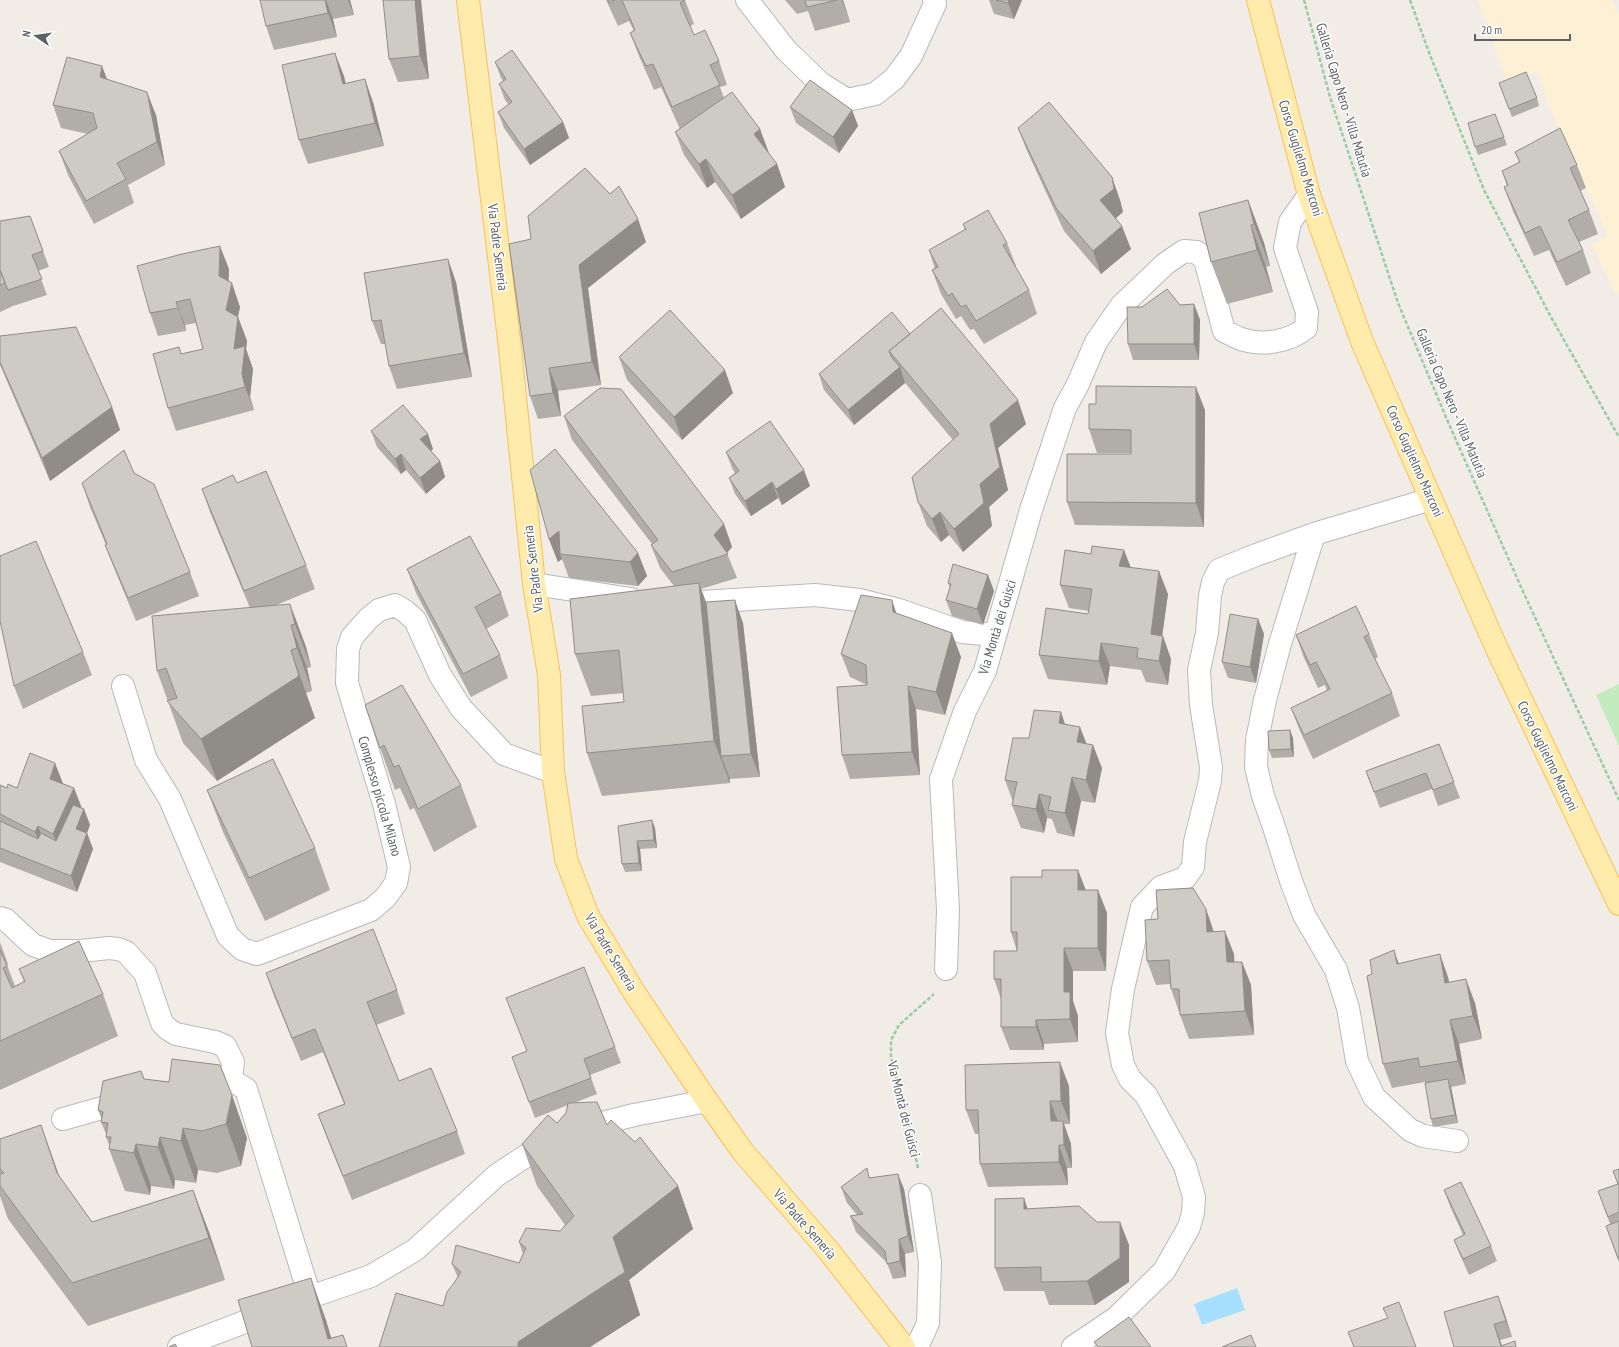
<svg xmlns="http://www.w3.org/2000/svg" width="1619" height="1347" font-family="'PT Sans Narrow',sans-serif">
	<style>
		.green { fill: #c4eac0 }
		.sand { fill: #fdf0d4 }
		.water { fill: #a7e0ff }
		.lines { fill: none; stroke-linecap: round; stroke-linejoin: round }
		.minor-casing { stroke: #b6b9bd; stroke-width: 24 }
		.major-casing { stroke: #fdbf53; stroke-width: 24 }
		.path { stroke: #98cca3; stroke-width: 2.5; stroke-dasharray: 4 2; stroke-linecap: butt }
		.minor { stroke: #fff; stroke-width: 22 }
		.major { stroke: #ffebac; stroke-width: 22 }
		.wall { fill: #b1aea9 }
		.shaded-wall { fill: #908d89 }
		.building { fill: #cecac4; stroke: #908d89 }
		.labels { text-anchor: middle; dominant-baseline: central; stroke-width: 3; stroke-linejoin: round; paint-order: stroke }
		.street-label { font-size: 14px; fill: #5d6267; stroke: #fff }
	</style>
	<rect width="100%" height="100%" fill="#f1ede6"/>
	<path class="green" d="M1619 684V746L1596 695Z"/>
	<path class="sand" d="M1478 0H1611L1619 13V293L1616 295 1592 245 1608 236 1548 104 1538 72 1506 80Z"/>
	<path class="water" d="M1237 1288 1245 1310 1202 1325 1194 1304Z"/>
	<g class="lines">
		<defs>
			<path id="minor" d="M747 0 786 50 820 83 847 100 875 94 894 79 911 56 935 4 934 0
				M1314 534 1280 644 1265 700 1257 740 1256 767 1263 796 1273 824 1291 881 1304 915 1336 970 1348 1008 1357 1061 1374 1097 1410 1130 1423 1136 1457 1141
				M534 584 631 599
				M701 602 815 595 859 600 899 610 962 632 995 635
				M123 686 146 760 170 799 228 936 242 949 257 954 371 910 385 898 396 883 399 867 384 804 347 683 348 649 352 637 369 618 379 610 395 605 405 611 415 620 440 675 461 708 504 754 553 772
				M0 918 6 920 33 945 50 951H81L109 948 118 949 126 952 145 973 162 1023 168 1029 176 1034 215 1042 225 1046 233 1062 231 1080
				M946 969 948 910 941 779 965 711 985 671 1031 510 1065 408 1078 384 1096 342 1121 306 1165 264 1184 251 1197 252 1205 260 1224 331C1229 333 1235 337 1241 339 1262 346 1289 342 1306 328L1307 312 1285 248 1290 222 1309 195
				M196 1085 231 1080 246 1089 310 1297
				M63 1119 127 1101
				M179 1347 310 1297 371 1276 415 1250 497 1175 532 1152 567 1132 634 1115 707 1101
				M917 1347 928 1323 930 1262 920 1195
				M1073 1347 1116 1318 1164 1271 1189 1227 1193 1213 1194 1197 1185 1166 1146 1095 1130 1079 1123 1065 1117 1033 1123 989 1142 907 1161 887 1185 878 1193 867 1195 842 1210 781 1211 767 1201 705 1199 670 1207 633 1210 596 1213 582 1219 570 1256 555 1314 534 1431 499"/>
			<path id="major" d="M468 0 510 348 534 584 549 675 553 772 566 859 588 916 634 992 707 1101 743 1152 828 1250 904 1347
				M1258 0 1309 195 1363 344 1497 649 1619 904"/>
		</defs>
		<use href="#minor" class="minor-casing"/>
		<use href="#major" class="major-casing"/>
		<path class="path" d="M1304 0 1330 97 1398 303 1448 422 1521 587 1619 800
			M1410 0 1430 55 1484 190 1551 317 1619 437
			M918 1168 909 1128 891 1057V1040L899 1025 934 994"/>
		<use href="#minor" class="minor"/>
		<use href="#major" class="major"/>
	</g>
	<path class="wall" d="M260 0H350L354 15 333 19 337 37 274 50 266 26Z
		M383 0H421L429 79 398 82 389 59Z
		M606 0H685L694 24 690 26 694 35 719 61 727 85 720 87 724 98 760 129 768 153 777 164 785 187 741 219 715 182 707 188 684 155 675 132 680 129 661 87 654 90 639 56 630 33 634 31 629 21 618 26Z
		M785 0H843L850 22 815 31 808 11 797 14Z
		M989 0H1022L1014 19 994 14Z
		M495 62 563 122 569 138 530 165 504 128 498 112 509 105 505 100 499 84 503 81 501 78Z
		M344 76 345 83 373 102 384 146 308 164 299 140Z
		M107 79 156 115 165 165 128 185 134 203 94 224 68 175 59 151 88 134 61 128 53 105Z
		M1499 83 1537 98 1539 106 1512 117Z
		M790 107 852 110 858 126 839 153 796 123Z
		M1495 114 1507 145 1478 155 1475 147Z
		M1018 128 1120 200 1123 212 1116 218 1131 249 1101 274 1064 231 1027 151Z
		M1515 152 1577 165 1586 188 1580 191 1589 210 1598 234 1579 242 1583 250 1591 273 1566 286 1549 250 1534 256 1513 211 1504 187 1507 186 1502 171 1519 162Z
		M1248 200 1264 243 1270 266 1266 267 1273 292 1227 304 1211 262Z
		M30 216 49 267 38 271 47 295 13 306 0 312V221Z
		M963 224 1007 243 1016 266H1015L1029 290 1037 314 984 344 974 329 970 330 961 316 956 319 941 294 932 270 935 269 929 250 965 230Z
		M531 239 646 242 588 288 601 385 558 391 561 416 538 419 530 396Z
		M229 269 228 282 240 307 238 317 247 341 246 349 253 369 250 397 254 410 176 431 168 408 179 347 181 354 203 349 196 323 185 325 186 331 158 336 150 313Z
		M456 282 472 377 397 389 389 366 385 344H381L372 321Z
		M1194 304 1200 320 1199 360H1133L1128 344 1142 307Z
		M910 334 1026 424 998 448 1008 490 989 507 992 526 963 552 949 535 941 542 927 526 918 502 953 440 905 383 854 425 824 390 819 374Z
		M0 336 112 407 120 430 50 481 0 365Z
		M619 357 733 393 682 440 627 380Z
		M1205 410 1204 527 1075 525 1067 502 1131 454V453H1097L1089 429Z
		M564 416 724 524 732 547 727 553 737 578 701 589 706 602 743 623 760 777 730 779V783L602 796 587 753 624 702V693L591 696 575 654 674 586 660 568 651 545 652 544 572 440Z
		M371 431 433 449 431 451 440 461 445 477 426 494 406 470 401 474 377 447Z
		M726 452 810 486 782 505 778 498 751 516 735 494 729 478 735 473 732 468Z
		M134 473 190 572 199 596 136 621 114 568 105 545H106L90 507 82 483Z
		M237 483 306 565 315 589 274 606 290 604 306 647 311 667 307 668 312 691 306 693 315 718 217 781 183 743 157 671 250 608 210 512 202 489Z
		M549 539 638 553 647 576 638 586 569 578 562 559 558 562Z
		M1124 550 1130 567 1168 594 1162 636 1171 659 1168 685 1146 682 1141 670 1110 666 1107 685 1048 679 1039 655 1088 614 1089 611 1069 608 1060 585 1091 554Z
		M407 569 501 593 509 616 486 629 500 655 508 678 471 697 416 593Z
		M988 575 994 591 983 625 952 616 946 600 950 588 948 583Z
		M897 614 961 657 945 715 916 709 920 775 850 779 842 755 867 685 850 677 841 654Z
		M1258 619 1264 634 1256 683 1228 678 1222 662Z
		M1369 634 1378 657 1375 659 1392 693 1400 716 1313 759 1300 731 1291 708 1327 691 1325 685 1318 688 1304 658 1296 635Z
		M83 652 92 675 23 709 14 686Z
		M365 705 461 785 477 827 434 852 414 808 410 810 400 788 395 790Z
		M1065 724 1086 744 1102 768 1095 803 1081 801 1074 837 1057 833 1052 819 1047 818 1044 833 1021 828 1012 805 1013 802 1005 780 1029 738Z
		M1290 730 1293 738 1294 757 1272 758 1269 750Z
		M1439 744 1460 798 1438 806 1432 789 1380 808 1366 771Z
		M63 784 74 788 82 808 84 809 90 825 87 833 93 849 77 892 0 862V785L7 788Z
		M207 790 315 848 330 890 265 921 223 832Z
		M618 826 655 828 657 848 640 849 642 871 625 872 622 864Z
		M1078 870 1085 890H1098L1107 913 1106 971H1073V1001L1078 1016V1042L1044 1044V1050H1010L1001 1027V999L994 979 1017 951 1011 932 1042 877Z
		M1206 909 1214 932 1234 954V962H1242L1251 985 1254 1035 1189 1039 1180 1015V1012H1179L1171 989 1170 984 1156 985 1147 961 1158 919Z
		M0 942 8 964 7 965 15 986 24 982 19 969 103 994 118 1036 0 1090Z
		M1399 963 1448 977 1449 982 1475 1003 1482 1039 1459 1044 1466 1084 1451 1087 1458 1123 1433 1127 1431 1119 1425 1082 1392 1088 1383 1064 1372 974Z
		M266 973 397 990 405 1014 376 1025 399 1081 457 1131 465 1154 352 1200 327 1138 318 1114 344 1104 323 1052 301 1061 274 996Z
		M615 1047 621 1063 590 1075 597 1094 574 1103 607 1125 678 1186 693 1229 629 1280 640 1315 590 1347H379L443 1306 458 1278 452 1264 519 1263 523 1254 519 1242 560 1231 565 1225 537 1186 522 1144 557 1123 566 1113 568 1105 535 1118 512 1057Z
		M144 1079 169 1082 247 1138 241 1166 217 1173 198 1170 196 1183 175 1180 174 1189 151 1186 150 1195 125 1191 109 1149 110 1147 106 1137V1134L101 1122 102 1120 98 1110Z
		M1069 1086 1070 1124H1064L1071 1144 1072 1168H1067L1068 1185 988 1187 980 1164 979 1134H975L966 1110Z
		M41 1125 59 1176 92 1222 193 1190 209 1232 225 1280 88 1326 8 1219 0 1196V1139Z
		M1619 1169V1263L1606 1226 1610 1224 1598 1191 1618 1184 1613 1171Z
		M871 1178 904 1189 914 1252 905 1254 906 1277 893 1279 887 1263 856 1232 850 1216 857 1215 847 1203 841 1187Z
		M1444 1190 1491 1246 1497 1261 1469 1275 1460 1255 1454 1240 1463 1235 1450 1206Z
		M1028 1209 1097 1222H1120L1129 1245V1282L1095 1305H1049L1044 1291H1004L995 1268Z
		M1498 1296 1504 1312 1512 1337 1500 1340 1502 1345 1454 1347Z"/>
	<path class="shaded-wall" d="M325 0H326L333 19 337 37 328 13Z
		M348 0H350L354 15Z
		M415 0H421L429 79 420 56Z
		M842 0H843L850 22Z
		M1009 0H1022L1014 19 1008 3Z
		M335 53 344 76 351 107 343 84Z
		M102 66 111 89 100 77Z
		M365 79 373 102 384 146 375 123Z
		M147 92 156 115 165 165 157 142Z
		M852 110 858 126 839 153 833 137Z
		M563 122 569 138 530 165 524 149Z
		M760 129 769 153 762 157 754 134Z
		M706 159 715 182 707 188 699 164Z
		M777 164 785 187 741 219 732 195Z
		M1112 177 1120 200 1123 212 1109 224 1100 200Z
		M1248 200 1264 243 1270 266 1254 224Z
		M638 219 646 242 588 288 601 385 592 362 579 265Z
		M1251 225 1266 267 1273 292 1257 250Z
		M1122 226 1131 249 1101 274 1093 251Z
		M220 246 229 269 228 300 219 276Z
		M448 259 456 282 472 377 464 353Z
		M232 283 240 307 234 334 226 310Z
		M176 302 185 325 186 331 178 308Z
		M1194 304 1200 320 1199 360 1194 344Z
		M238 317 247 341 246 349 253 369 250 397 254 410 245 387 234 349Z
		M900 367 905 383 854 425 848 410Z
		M549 368 558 391 561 416 553 393Z
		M725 370 733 393 682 440 674 417Z
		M1196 387 1205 410 1204 527 1196 503Z
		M1018 400 1026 424 998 448 1008 490 989 507 992 526 963 552 954 529 980 484 990 424Z
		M112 407 120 430 50 481 42 458Z
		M428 434 433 449 426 455 420 439Z
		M401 454 406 470 401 474 395 459Z
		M440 461 445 477 426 494 420 478Z
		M804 470 810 486 782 505 776 489Z
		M772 482 778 498 751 516 745 501Z
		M940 512 949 535 941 542 932 519Z
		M724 524 732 547 725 555 714 535Z
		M559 531 560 554 562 559 558 562 549 539Z
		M1124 550 1133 573 1119 566Z
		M638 553 647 576 638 586 630 562Z
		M1159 571 1168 594 1159 658 1151 634Z
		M988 575 994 591 983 625 977 609Z
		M699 583 714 625 721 756 730 779V783L714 741Z
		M735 600 743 623 760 777 751 754Z
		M892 600 900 624 893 612Z
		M290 604 306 647 311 667 295 624Z
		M1258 619 1264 634 1256 683 1250 667Z
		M291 625 307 668 312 691 297 648Z
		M952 633 961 657 945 715 936 692Z
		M1163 636 1171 659 1168 685 1159 661Z
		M1101 643 1110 666 1107 685 1099 661Z
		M291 650 306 693 315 718 217 781 201 739Z
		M908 686 916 709 920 775 912 752Z
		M1061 712 1069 736 1059 723Z
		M1080 727 1089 750 1077 742Z
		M1290 730 1293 738 1294 757 1291 749Z
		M1093 745 1102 768 1095 803 1086 780Z
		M55 763 64 786 50 779Z
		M1072 777 1081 801 1074 837 1065 813Z
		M74 788 83 812 84 809 90 825 82 845 62 857 53 834Z
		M1039 794 1047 818 1044 833 1036 809Z
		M652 820 655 828 657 848 654 840Z
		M38 826 47 849 44 855 35 832Z
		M87 833 93 849 77 892 71 876Z
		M637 841 640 849 642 871 639 863Z
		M1078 870 1087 893 1078 890Z
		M1098 890 1107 913 1106 971 1098 948Z
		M1206 909 1214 933 1207 932Z
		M1225 931 1234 954 1236 986 1227 962Z
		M1064 948 1073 971V1001L1078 1016V1042L1070 1019 1064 992Z
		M1394 950 1402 973 1397 964Z
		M1440 954 1448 977 1453 1007 1445 983Z
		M1242 962 1251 985 1254 1035 1245 1011Z
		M1466 979 1475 1003 1482 1039 1473 1016Z
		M1036 1020 1044 1044V1050L1036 1027Z
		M1450 1020 1459 1044 1466 1084 1458 1061Z
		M1060 1062 1069 1086 1070 1124 1061 1101Z
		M1448 1079 1451 1087 1458 1123 1455 1115Z
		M232 1095 247 1138 241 1166 226 1124Z
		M1050 1101 1059 1124 1051 1121Z
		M1063 1121 1071 1144 1072 1168 1064 1145Z
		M41 1125 56 1167 72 1215 57 1173Z
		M183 1128 198 1170 196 1183 181 1141Z
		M160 1137 175 1180 174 1189 158 1147Z
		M136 1144 151 1186 150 1195 134 1153Z
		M1059 1145 1067 1168 1068 1185 1059 1162Z
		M898 1174 904 1189 914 1252 908 1236Z
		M678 1186 693 1229 629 1280 640 1315 590 1347H518V1342L613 1237Z
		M193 1190 209 1232 225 1280 209 1238Z
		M1024 1198 1032 1222 1024 1209Z
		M1120 1222 1129 1245V1282L1095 1305 1087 1281Z
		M899 1239 905 1254 906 1277 900 1261Z
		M311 1278 326 1320 334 1347 328 1339Z
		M1498 1296 1504 1312 1512 1337 1506 1321Z
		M1494 1324 1500 1340 1502 1347H1501Z"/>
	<path class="building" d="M260 0H325L328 13 266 26Z
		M383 0H415L420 56 389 59Z
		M608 0H615L609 3Z
		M622 0H685L680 3 694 35 705 30 719 61 710 65 720 85 672 107 653 64 646 66 630 33 635 30Z
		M805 0H837L807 7Z
		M996 0H1009L1008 3Z
		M512 50 563 122 524 149 498 112 512 102 499 84 506 79 495 62Z
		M335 53 343 84 365 79 375 123 299 140 282 65Z
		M67 57 102 66 100 77 147 92 157 142 117 163 126 179 86 201 59 151 97 128 93 113 53 105Z
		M1526 72 1537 98 1509 109 1499 83Z
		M810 80 852 110 833 137 790 107Z
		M732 92 760 129 754 134 777 164 732 195 706 159 699 164 675 132Z
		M1049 102 1112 177 1114 189 1100 200 1122 226 1093 251 1056 208 1018 128Z
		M1495 114 1504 137 1475 147 1468 123Z
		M1560 128 1577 165 1570 168 1589 210 1568 220 1583 250 1557 262 1540 226 1525 233 1504 187 1508 185 1502 171 1520 162 1515 152Z
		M585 168 610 194 619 186 638 219 579 265 592 362 549 368 553 393 530 396 509 244 531 239 528 216Z
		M1248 200 1254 224 1251 225 1257 250 1211 262 1199 213Z
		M988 210 1007 243 1003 245 1029 290 976 321 966 305 961 307 952 293 948 296 932 270 938 267 929 250 966 229 963 224Z
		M30 216 43 251 32 255 42 279 8 290 0 270V221Z
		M220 246 219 276 232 283 226 310 238 317 234 349 245 346 242 374 245 387 168 408 153 354 179 347 181 354 203 349 190 299 176 302 178 308 150 313 137 266 182 254Z
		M448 259 464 353 389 366 381 320 372 321 364 273Z
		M0 270 5 283 0 285Z
		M1167 289 1180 305 1194 304V344H1128L1127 307H1142Z
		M941 308 1018 400 990 424 1000 467 980 484 984 503 954 529 940 512 932 519 918 502 912 477 959 434 889 351Z
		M670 310 725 370 674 417 619 357Z
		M892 312 910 334 889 351 892 358 900 367 848 410 819 374Z
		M76 327 112 407 42 458 0 362V336Z
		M1096 386 1196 387V503L1067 502V454H1131V430L1089 429V404H1096Z
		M600 388 621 389 724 524 714 535 728 554 672 572 651 545 658 540 564 416Z
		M403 405 428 434 420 439 440 461 420 478 401 454 395 459 371 431Z
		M770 421 804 470 776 489 772 482 745 501 729 478 739 471 726 452Z
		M555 449 638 553 630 562 560 554 559 531 549 539 530 470Z
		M124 450 134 473 154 484 190 572 128 598 105 545 107 544 82 483Z
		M266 471 306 565 244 591 202 489 233 475 237 483Z
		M470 536 501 593 475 607 500 655 463 674 407 569Z
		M36 541 83 652 14 686 0 621V556Z
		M1092 546 1124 550 1119 566 1159 571 1151 634 1163 636 1159 661 1137 658 1138 648 1101 643 1099 661 1039 655 1046 608 1088 614 1092 589 1060 585 1065 550 1091 554Z
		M953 564 988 575 977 609 946 600 951 584 948 583Z
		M699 583 714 741 587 753 582 706 624 702 619 650 575 654 570 599Z
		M861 595 892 600 893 612 952 633 936 692 908 686 912 752 842 755 837 687 867 685 866 665 841 654Z
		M735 600 751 754 721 756 706 602Z
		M290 604 295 624 291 625 297 648 291 650 299 676 201 739 167 701 177 698 166 668 157 671 152 616Z
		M1356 606 1369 634 1364 637 1392 693 1304 735 1291 708 1330 689 1316 662 1310 665 1296 635Z
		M1230 614 1258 619 1250 667 1222 662Z
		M402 685 461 785 418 809 399 765 394 767 384 745 380 748 365 705Z
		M1034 710 1061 712 1059 723 1080 727 1077 742 1093 745 1086 780 1072 777 1065 813 1048 810 1051 797 1039 794 1036 809 1012 805 1017 782 1005 780 1013 738H1029Z
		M1290 730 1291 749 1269 750 1268 731Z
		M1439 744 1454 782 1433 790 1426 773 1374 792 1366 771Z
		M30 753 55 763 50 779 74 788 53 834 38 826 35 832 0 814V785L7 788 8 784 17 788Z
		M273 759 315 848 249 878 207 790Z
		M73 805 84 809 76 829 87 833 71 876 0 848V821L38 839 41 833 56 841Z
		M652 820 654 840 637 841 639 863 622 864 618 826Z
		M1042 870H1078V890H1098V948H1064V992H1070V1019L1036 1020V1027H1001V979H994V951H1017V932H1011V877H1042Z
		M1193 888 1206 909 1207 932 1225 931 1227 962H1242L1245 1011 1180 1015 1179 989H1171L1169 960 1147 961 1145 920 1158 919 1156 890Z
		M373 929 397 990 367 1002 399 1081 431 1068 457 1131 343 1176 318 1114 345 1104 315 1029 292 1038 266 973Z
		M79 941 103 994 0 1041V950L7 966 3 968 12 988 25 981 19 969Z
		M1394 950 1397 964 1440 954 1445 983 1466 979 1473 1016 1450 1020 1458 1061 1420 1067 1418 1058 1383 1064 1367 976 1372 974 1370 960Z
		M584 967 615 1047 584 1059 591 1078 529 1102 512 1057 527 1051 506 998Z
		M172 1059 220 1065 232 1095 226 1124 202 1131 183 1128 181 1141 160 1137 158 1147 136 1144 134 1153 109 1149 111 1137H106L108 1123 101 1122 103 1112 98 1110 103 1081 141 1071 144 1079 169 1082Z
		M1060 1062 1061 1101H1050L1051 1121H1063L1064 1145H1059V1162L980 1164 978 1110H966L965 1065Z
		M1448 1079 1455 1115 1431 1119 1425 1083Z
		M597 1102 607 1125 611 1120 635 1142 640 1137 678 1186 613 1237 625 1272 518 1342V1347H379L396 1293 443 1306 447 1292 454 1283 461 1272 452 1264 456 1245 519 1263 526 1248 519 1242 526 1228 560 1231 574 1216 522 1144 548 1115 557 1123 566 1113 568 1103Z
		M41 1125 57 1173 92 1222 193 1190 209 1238 72 1283 0 1186V1174L4 1173 0 1169V1139Z
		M867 1168 869 1178 898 1174 908 1236 899 1239 900 1261 887 1264 885 1251 850 1216 863 1214 841 1187Z
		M1619 1169V1212L1608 1217 1598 1191 1618 1184 1613 1171Z
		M1461 1182 1491 1246 1463 1259 1454 1240 1465 1234 1444 1190Z
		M1024 1198V1209L1079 1206 1097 1222H1120V1258L1087 1281 1041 1282V1267L995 1268V1199Z
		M1619 1221V1258H1618L1606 1226Z
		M311 1278 328 1339 343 1335 347 1347H252L238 1300Z
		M1498 1296 1506 1321 1494 1324 1501 1346 1515 1341 1516 1347H1454L1444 1312Z
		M1399 1302 1416 1347H1354L1348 1332 1388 1318 1383 1308Z
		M1129 1317 1151 1347H1098L1094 1342Z
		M1251 1335 1256 1347H1222Z
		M175 1344 177 1347H169Z"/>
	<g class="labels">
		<g class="street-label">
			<text transform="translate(1344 100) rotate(73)">Galleria Capo Nero - Villa Matutia</text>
			<text transform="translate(1301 158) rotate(73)">Corso Guglielmo Marconi</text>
			<text transform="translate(498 247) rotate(83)">Via Padre Semeria</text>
			<text transform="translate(1452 403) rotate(67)">Galleria Capo Nero - Villa Matutia</text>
			<text transform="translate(1415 461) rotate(66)">Corso Guglielmo Marconi</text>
			<text transform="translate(533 569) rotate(-97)">Via Padre Semeria</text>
			<text transform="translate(997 627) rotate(-73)">Via Montà dei Guisci</text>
			<text transform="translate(1548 756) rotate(64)">Corso Guglielmo Marconi</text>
			<text transform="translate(380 796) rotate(74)">Complesso piccola Milano</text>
			<text transform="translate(611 952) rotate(59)">Via Padre Semeria</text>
			<text transform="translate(904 1109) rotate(76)">Via Montà dei Guisci</text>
			<text transform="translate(805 1224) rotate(49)">Via Padre Semeria</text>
		</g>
	</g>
	<g transform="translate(36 36) rotate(283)" stroke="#ffffff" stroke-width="3" paint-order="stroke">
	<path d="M0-3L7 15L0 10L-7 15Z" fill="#5d6267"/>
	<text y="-6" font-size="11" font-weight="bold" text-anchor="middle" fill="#5d6267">N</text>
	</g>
	<path d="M1475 34v6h95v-6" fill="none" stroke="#5d6267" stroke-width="2"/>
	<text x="1481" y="34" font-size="12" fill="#5d6267" stroke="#ffffff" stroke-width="3" paint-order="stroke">20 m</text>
</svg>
